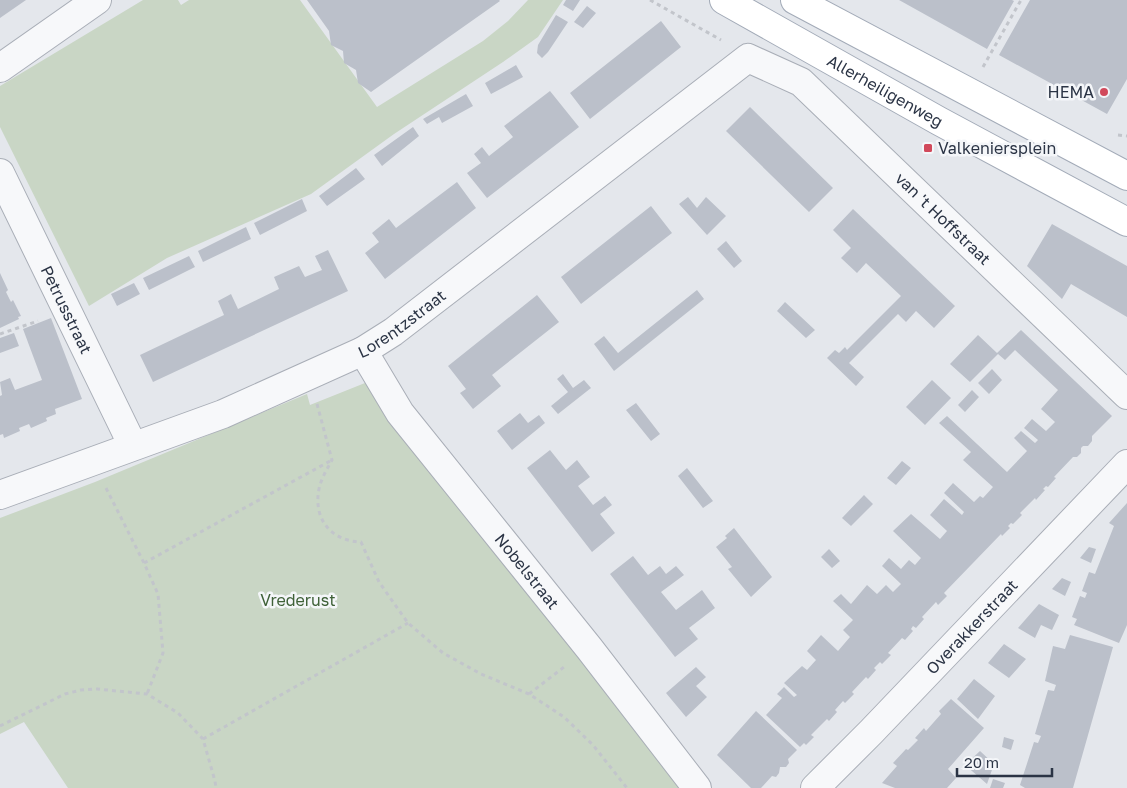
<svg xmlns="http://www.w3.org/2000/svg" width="1127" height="788" font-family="'Golos Text',sans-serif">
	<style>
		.green { fill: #c9d6c5 }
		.building { fill: #bbc0ca }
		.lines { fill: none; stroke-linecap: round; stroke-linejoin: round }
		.minor-casing { stroke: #a9aeb7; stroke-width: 30 }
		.major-casing { stroke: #a3abb8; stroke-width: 30 }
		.path { stroke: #c2c5cb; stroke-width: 3; stroke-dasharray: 4 4; stroke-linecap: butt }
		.minor { stroke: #f7f8fa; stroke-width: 28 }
		.major { stroke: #fff; stroke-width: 28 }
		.poi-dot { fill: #d1495b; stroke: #f4f6f9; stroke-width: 2 }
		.labels { text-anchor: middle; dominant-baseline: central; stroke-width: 5; stroke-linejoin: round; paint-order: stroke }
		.street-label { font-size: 16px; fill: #2b3445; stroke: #f4f6f9 }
		.poi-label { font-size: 16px; fill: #2b3445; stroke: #f4f6f9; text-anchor: end }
		.park-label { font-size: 16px; fill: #3f6138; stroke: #f4f6f9 }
	</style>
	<rect width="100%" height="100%" fill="#e4e7ec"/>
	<path class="green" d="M143 0H178L181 5 189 0H300L377 107 483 41 508 21 528 0H563L538 37 503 62 394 134 311 194 167 258 89 306 0 127V86Z
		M365 383 368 385 685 788H68L24 722 0 734V518L95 482 307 394 310 405Z"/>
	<path class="building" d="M0 0H26L0 18Z
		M307 0H499L500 1 371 92 358 83 356 70 344 63 343 51 331 45 329 31Z
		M566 0H580L573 11 563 5Z
		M899 0H1012L1014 1 987 49Z
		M1030 0H1127V79L1107 114 999 55Z
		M587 6 596 13 583 28 574 22Z
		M556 15 568 22 548 52 542 58 537 53 538 45Z
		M661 21 681 47 590 119 570 93Z
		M516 65 523 77 491 94 485 83Z
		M550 91 579 127 487 198 467 173 481 163 474 154 482 147 489 156 513 137 504 126Z
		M466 94 473 106 442 123 439 117 427 124 423 119Z
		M750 107 833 188 809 212 726 131Z
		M413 127 419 136 382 166 374 155Z
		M356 168 365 179 327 206 319 196Z
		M457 182 476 208 385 279 365 253 379 242 372 233 389 219 396 228Z
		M688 197 697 208 706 197 726 216 707 235 679 204Z
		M302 199 307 211 260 235 254 223Z
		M651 206 672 233 581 304 561 277Z
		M853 209 955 306 934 328 916 311 906 322 898 314 849 363 864 377 856 386 827 358 835 350 839 353 845 347 847 350 901 296 866 263 857 273 841 258 851 248 833 230Z
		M1052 224 1127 266V317L1071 284 1062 299 1027 266Z
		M246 227 251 239 203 262 198 251Z
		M726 241 742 261 734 268 717 249Z
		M328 250 348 291 153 382 140 355 224 315 218 301 231 294 238 309 279 289 274 277 299 266 305 277 322 270 315 256Z
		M189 256 195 267 149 290 143 278Z
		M0 273 8 290 6 292 11 302 13 300 21 316 18 317 19 319 0 328Z
		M134 283 140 294 117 306 111 294Z
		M697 290 704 299 614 371 594 344 604 336 618 353Z
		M537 295 559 322 492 375 501 386 473 409 460 393 466 389 448 366Z
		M785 302 815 330 806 338 777 311Z
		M51 318 82 399 55 409 56 414 46 418 47 421 31 428 29 424 19 428 20 431 4 438 3 434 0 435V396L2 395 0 382 10 378 15 390 42 380 23 329Z
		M1021 330 1112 416 1092 436V441L1088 446H1083L1081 448V453L1077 457H1073L1054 477 1056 478 1048 487 1046 486 1043 489 1045 490 1036 500 1035 498 1020 513 1022 515 1013 524 1011 523 1008 526 1010 528 1002 536 1001 534 944 593 947 596 938 605 936 602 922 617 924 619 916 628 913 626 911 629 913 631 905 640 902 638 888 653 891 655 882 664 880 662 874 668 876 670 868 679 866 677 852 692 854 694 845 703 843 701 835 710 837 712 829 721 827 719 811 735 814 737 806 745 804 743 800 747 766 715 782 698 777 694 784 687 794 697 797 695 784 683 802 666 807 670 816 660 807 651 821 635 838 651 850 637 843 630 853 620 833 601 841 594 851 604 867 585 877 594 886 585 893 592 901 584 882 566 889 558 901 569 909 560 915 565 921 558 893 531 911 514 940 539 947 531 930 515 944 499 962 515 964 512 944 493 953 483 974 502 980 496 983 498 993 487 963 460 971 452 939 423 947 416 1007 472 1027 451 1014 438 1021 431 1035 443 1038 440 1024 428 1032 419 1046 431 1055 422 1041 409 1058 390 1015 350 1005 360 998 354 970 382 950 364 978 335 997 353Z
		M14 333 19 346 0 353V338Z
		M992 369 1002 380 989 394 978 383Z
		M563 374 573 388 584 380 591 388 558 414 551 406 568 392 557 379Z
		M932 380 951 398 925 425 906 407Z
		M972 390 979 397 965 412 958 405Z
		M636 403 660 434 651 441 626 410Z
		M520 413 528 423 539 415 545 423 512 450 497 431Z
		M550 450 566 470 577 460 590 477 578 486 593 505 605 496 612 505 600 514 615 533 592 552 527 468Z
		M902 461 911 468 896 485 887 478Z
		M687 468 713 501 703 508 678 476Z
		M864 495 873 504 851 526 842 518Z
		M1127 503V625L1119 643 1074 625 1077 619 1072 617 1080 596 1085 598 1087 593 1082 591 1089 572 1095 574 1114 526 1109 523Z
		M734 528 772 577 751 597 728 569 732 567 716 547 727 538 725 536Z
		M1089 547 1096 549 1091 563 1080 558Z
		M829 549 840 561 832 568 821 557Z
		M633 556 648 575 660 566 666 574 676 566 684 575 661 592 676 610 702 590 715 608 689 628 698 639 675 657 610 574Z
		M1062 578 1071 582 1065 596 1052 589Z
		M1039 604 1059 615 1052 630 1041 625 1035 638 1018 628Z
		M1070 635 1113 647 1073 788H1025L1020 785 1034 742 1038 743 1041 736 1035 734 1040 717 1048 690 1054 691 1056 685 1045 681 1053 646 1065 649Z
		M1004 644 1026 659 1009 678 988 663Z
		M696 667 706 677 696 686 707 697 686 717 666 693Z
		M974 679 995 696 978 719 957 699Z
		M951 699 984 728 948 769 956 778 947 788H895L882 783 897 766 893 763 906 749 908 750 918 740 915 738 924 728 926 731 941 714 939 711Z
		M756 711 797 750 788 759 789 763 786 767H780L779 773 776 777 772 776 761 788H751L717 755Z
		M1004 737 1014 740 1011 750 1002 747Z
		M980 751 994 764 987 784 965 765Z
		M993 779 1005 783 1003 788H990Z"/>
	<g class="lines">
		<defs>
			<g id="minor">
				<path d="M0 68 97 0"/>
				<path id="s1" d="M0 173 133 446"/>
				<path id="s2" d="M363 351 400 413 589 648 697 788"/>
				<path id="s3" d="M0 495 223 414 363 351 393 332 748 58 801 82 1127 395"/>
				<path id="s4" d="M815 788 871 732 1127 464"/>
			</g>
			<g id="major">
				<path id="s5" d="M724 0 939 121 1127 222"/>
				<path d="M795 0 1127 176"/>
			</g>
		</defs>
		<use href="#minor" class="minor-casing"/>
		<use href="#major" class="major-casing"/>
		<path class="path" d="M650 0 721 40
			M983 67 1021 0
			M1118 135 1127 136
			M0 334 38 321
			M317 404 332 460C327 469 321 479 319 489 313 519 331 541 361 542L379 582 408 623 443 653 481 674 529 694 564 717 593 745 627 788
			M106 488 144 563 158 594 163 653 147 694
			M144 563 332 460
			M529 694 564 667
			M0 726 65 694 81 690 97 689 147 694 178 713 203 739 215 781 216 788
			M203 739 408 623"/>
		<use href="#minor" class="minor"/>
		<use href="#major" class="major"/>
	</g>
	<g class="poi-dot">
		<circle cx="1104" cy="92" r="5"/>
		<rect x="923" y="143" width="10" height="10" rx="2.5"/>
	</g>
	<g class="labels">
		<g class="street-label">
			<text stroke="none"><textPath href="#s5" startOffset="185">Allerheiligenweg</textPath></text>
			<text stroke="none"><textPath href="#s3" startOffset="1130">van 't Hoffstraat</textPath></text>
			<text stroke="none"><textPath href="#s1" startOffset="152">Petrusstraat</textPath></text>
			<text stroke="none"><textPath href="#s3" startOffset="438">Lorentzstraat</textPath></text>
			<text stroke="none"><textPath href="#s2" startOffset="275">Nobelstraat</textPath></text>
			<text stroke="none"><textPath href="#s4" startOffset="225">Overakkerstraat</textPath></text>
		</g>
		<g class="poi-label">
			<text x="1094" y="92">HEMA</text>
			<text x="938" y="148" text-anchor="start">Valkeniersplein</text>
		</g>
		<g class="park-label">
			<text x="298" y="600">Vrederust</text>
		</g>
	</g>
	<path d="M957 768v8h95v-8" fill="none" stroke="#2b3445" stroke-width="2.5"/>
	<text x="964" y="768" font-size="15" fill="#2b3445" stroke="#f4f6f9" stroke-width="4" paint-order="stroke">20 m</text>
</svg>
